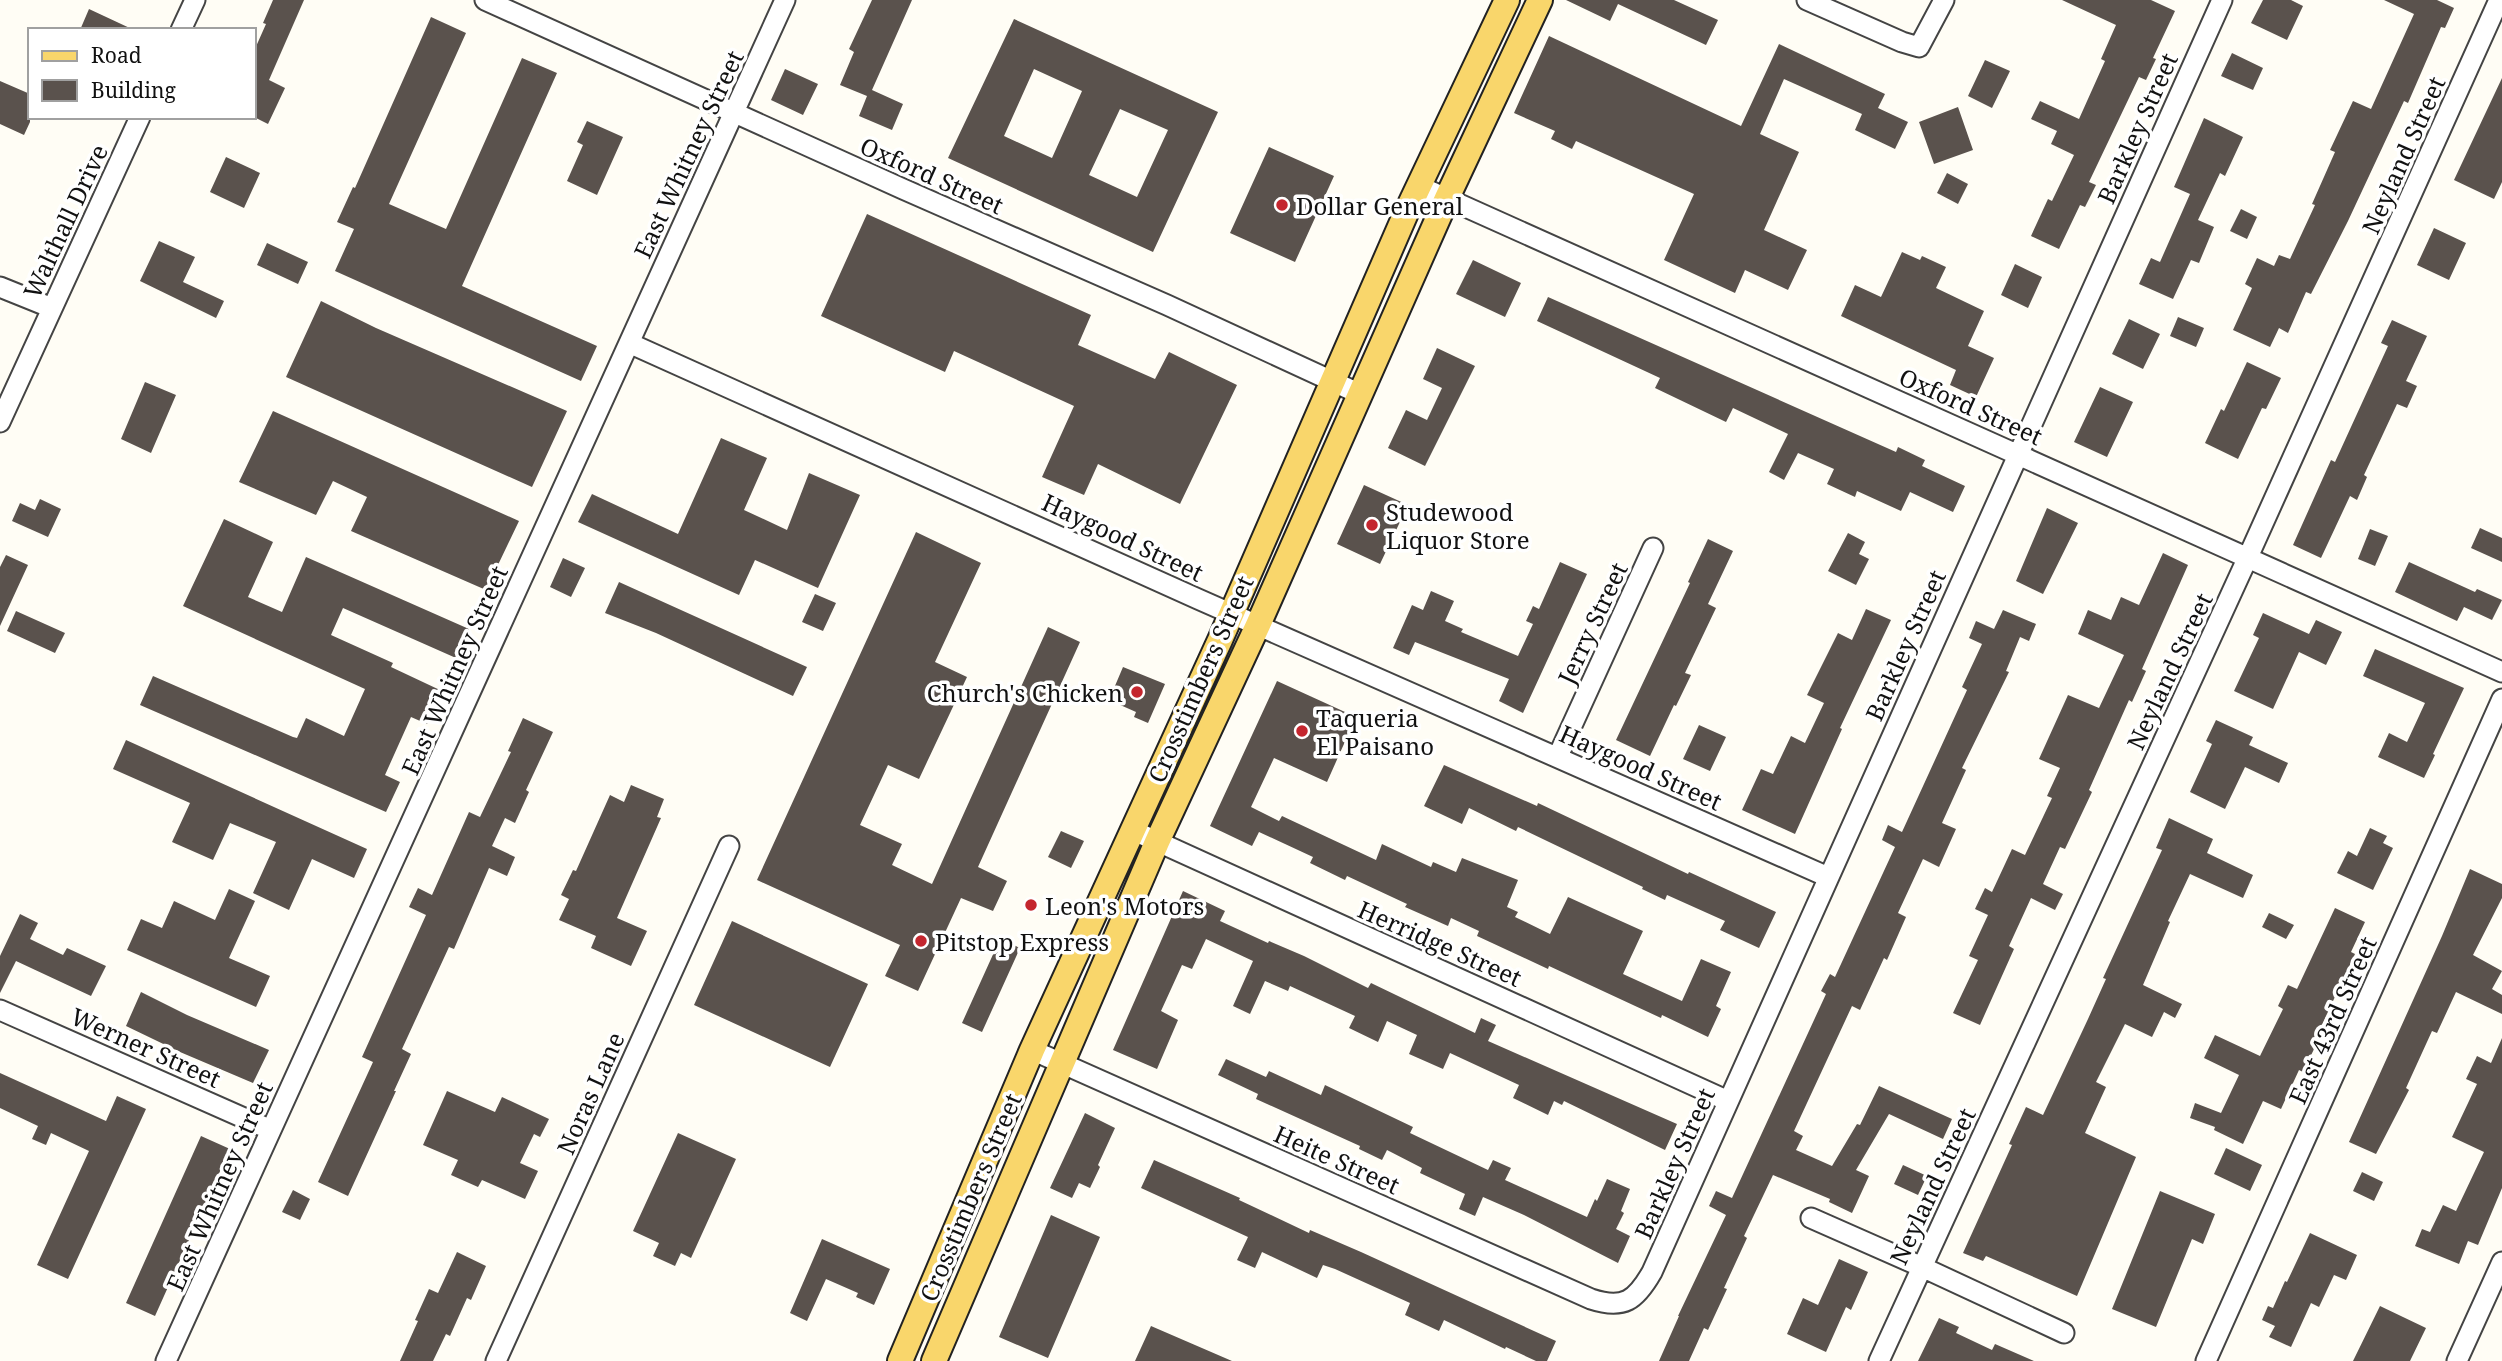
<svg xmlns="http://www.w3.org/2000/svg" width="2502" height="1361" font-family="'Noto Serif',serif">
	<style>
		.building { fill: #5a524d; fill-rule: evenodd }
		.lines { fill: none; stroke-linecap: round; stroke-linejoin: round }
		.minor-casing { stroke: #444; stroke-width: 23 }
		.major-casing { stroke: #222; stroke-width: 28 }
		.minor { stroke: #fff; stroke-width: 19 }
		.major { stroke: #f9d66b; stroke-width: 24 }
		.poi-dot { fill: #c4262e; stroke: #fff; stroke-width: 2.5 }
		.labels { text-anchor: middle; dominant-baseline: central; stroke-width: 7; stroke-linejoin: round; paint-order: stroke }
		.street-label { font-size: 24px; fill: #111; stroke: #fff }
		.poi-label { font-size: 24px; fill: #111; stroke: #fff; text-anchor: start }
	</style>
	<rect width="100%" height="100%" fill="#fffdf5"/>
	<path class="building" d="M273 0H304L269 80 285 88 268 124 254 117V51L266 24 263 23Z
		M872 0H912L872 90 903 104 892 130 859 116 867 96 840 85 854 52 849 49Z
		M1566 0H1674L1718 20 1706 45 1618 4 1610 21Z
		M2062 0H2151L2175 11 2153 58 2156 59 2146 80 2139 77 2089 182 2096 185 2085 207 2080 205 2059 249 2031 236 2048 199 2052 201 2074 155 2051 144 2057 131 2031 119 2040 101 2079 119 2105 61 2101 59 2116 25Z
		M2263 0H2291L2303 6 2287 40 2251 23Z
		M2384 0H2437L2454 8 2445 28 2441 27 2408 103 2404 101 2348 221 2311 294 2306 292 2288 333 2279 328 2270 347 2233 330 2252 288 2245 284 2257 258 2274 266 2279 255 2290 259 2315 205 2312 204 2335 152 2330 150 2353 101 2371 109 2414 14Z
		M89 9 134 30H80Z
		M431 17 466 33 389 204 446 229 522 58 557 73 462 286 597 346 581 381 335 271 354 229 337 222 353 187 355 188Z
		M1014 19 1218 112 1153 252 948 158ZM1034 69 1082 91 1052 158 1004 136ZM1120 109 1168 130 1137 197 1089 175Z
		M1549 36 1741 126 1779 44 1885 94 1878 108 1908 122 1895 149 1855 130 1862 114 1784 79 1760 134 1799 152 1764 230 1807 250 1788 290 1745 270 1735 293 1664 260 1694 194 1576 141 1572 149 1551 139 1555 131 1514 113Z
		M2232 53 2263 68 2253 90 2221 76Z
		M1985 60 2010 71 1992 108 1968 96Z
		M785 69 818 84 803 115 771 100Z
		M2502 78V182L2494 199 2454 180Z
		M0 81 30 94V122L24 135 0 124Z
		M1958 107 1973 150 1934 164 1919 122Z
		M2204 118 2243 137 2225 176 2220 173 2198 220 2214 227 2199 263 2191 260 2173 299 2139 284 2151 258 2160 262 2190 194 2174 187Z
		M587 121 623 137 597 195 567 181 583 145 577 142Z
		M1269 147 1334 176 1295 262 1230 233Z
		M226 157 260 173 244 208 210 192Z
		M1947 173 1968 184 1958 204 1937 193Z
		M2241 209 2257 217 2247 239 2230 231Z
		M867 214 1091 315 1078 345 1155 379 1169 352 1237 385 1180 504 1098 464 1084 495 1042 477 1074 406 954 351 945 372 821 316Z
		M2434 228 2466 243 2449 280 2417 265Z
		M159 241 195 257 183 282 224 301 216 318 140 281Z
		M267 243 308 262 298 284 257 265Z
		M1902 252 1920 260 1922 256 1946 267 1936 288 1984 311 1968 346 1994 358 1976 397 1950 385 1956 370 1841 316 1855 285 1881 297Z
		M1473 260 1521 283 1505 317 1456 294Z
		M2015 264 2042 277 2028 308 2001 295Z
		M1548 297 1896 452 1898 447 1925 460 1922 466 1965 486 1953 512 1910 492 1901 511 1857 491 1855 497 1827 484 1834 469 1798 453 1784 480 1769 472 1788 434 1733 408 1726 422 1655 388 1660 378 1537 321Z
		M321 301 376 328 567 411 532 487 286 377Z
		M2178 317 2204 328 2196 347 2170 336Z
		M2129 319 2160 334 2143 369 2112 354Z
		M2392 320 2427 336 2406 381 2417 386 2407 408 2397 404 2364 475 2367 477 2357 500 2350 496 2321 558 2293 545 2331 460 2335 462 2388 346 2381 343Z
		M1437 348 1475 366 1425 466 1388 448 1406 410 1427 420 1442 388 1423 379Z
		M2247 362 2281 378 2266 409 2262 408 2238 459 2205 443 2221 409 2224 411Z
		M145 382 176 395 151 453 121 439Z
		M2100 387 2133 402 2107 457 2074 442Z
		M273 411 519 521 486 590 351 531 367 497 333 481 316 515 239 482Z
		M721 438 767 458 744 510 787 530 809 473 860 495 818 588 755 560 739 595 578 522 592 494 678 534Z
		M1364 485 1408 505 1380 564 1337 544Z
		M40 499 61 509 48 537 12 521 20 503 35 510Z
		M2047 508 2078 523 2043 594 2016 581Z
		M224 519 273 542 248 597 282 612 306 557 469 629 456 658 343 608 331 635 393 663 391 667 442 691 427 724 411 717 385 775 400 782 386 812 140 705 153 676 293 737 297 738 306 718 344 736 365 689 183 606Z
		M2480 528 2502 538V562L2471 548Z
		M2370 529 2388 536 2375 566 2358 559Z
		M916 532 981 563 935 662 967 677 919 779 888 765 860 825 902 844 892 865 932 884 1048 627 1080 642 978 867 1007 881 993 911 961 898 918 991 885 976 900 945 757 880Z
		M1848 533 1865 542 1859 554 1869 559 1856 585 1828 571Z
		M1708 539 1733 551 1708 604 1716 608 1685 673 1691 675 1676 706 1674 705 1650 756 1616 740 1690 583 1688 582Z
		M2163 553 2188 565 2142 669 2146 671 2132 702 2129 700 2089 790 2092 792 2065 849 2060 847 2043 884 2063 894 2055 910 2031 898 2009 946 2014 949 1980 1025 1953 1013 1978 960 1969 956 1988 915 1975 909 1985 888 1992 892 2012 849 2025 855 2052 798 2047 796 2060 768 2039 759 2068 695 2099 708 2124 655 2078 634 2088 610 2111 620 2121 597 2139 605Z
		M6 555 28 565 0 626V567Z
		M563 558 585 568 571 597 550 587Z
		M1560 562 1587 574 1523 713 1499 701 1509 679 1415 642 1409 655 1393 648 1412 605 1423 610 1431 591 1454 601 1445 621 1463 629 1461 632 1518 656 1533 624 1526 621 1533 606 1539 609Z
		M2409 562 2475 592 2477 589 2502 600 2492 620 2464 607 2457 621 2395 592Z
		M619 582 807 667 793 696 656 633 605 613Z
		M815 594 836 603 823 631 802 622Z
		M1866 609 1891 620 1840 728 1842 729 1795 834 1742 810 1761 769 1773 774 1791 736 1805 743 1824 703 1807 695 1838 633 1852 640Z
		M2003 610 2036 624 2029 641 2020 637 2006 671 2009 672 1962 768 1966 770 1942 823 1956 829 1939 867 1923 859 1898 913 1906 917 1887 960 1884 958 1860 1010 1852 1006 1794 1131 1803 1136 1796 1150 1832 1166 1857 1124 1860 1125 1879 1086 1952 1119 1943 1139 1889 1114 1856 1170 1869 1176 1852 1213 1829 1202 1830 1199 1773 1175 1744 1236 1747 1238 1724 1288 1727 1289 1708 1330 1704 1328 1689 1361H1659L1679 1316H1678L1726 1215 1709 1206 1716 1191 1732 1198 1826 994 1821 991 1830 974 1835 977 1895 847 1882 840 1888 825 1902 832 1967 690 1962 687 1982 644 1969 638 1976 621 1994 629Z
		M16 611 65 633 55 653 7 631Z
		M2263 613 2309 634 2316 620 2342 632 2326 665 2299 652 2273 709 2234 691 2259 638 2253 635Z
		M2375 649 2464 688 2433 754 2435 755 2424 778 2378 757 2389 733 2407 742 2425 703 2363 676Z
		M1123 667 1165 684 1148 723 1134 717 1136 712 1109 700Z
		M1277 681 1356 717 1327 782 1274 758 1251 807 1279 821 1282 816 1376 860 1382 844 1431 867 1433 862 1456 872 1462 858 1518 880 1507 907 1518 912 1515 917 1550 934 1568 897 1603 913 1643 931 1623 974 1682 1001 1701 959 1731 972 1716 1006 1721 1009 1708 1037 1662 1015 1661 1018 1549 966 1548 969 1477 936 1479 931 1451 918 1448 926 1405 907 1407 904 1347 876 1345 880 1310 863 1313 857 1259 832 1252 846 1210 826Z
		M523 718 553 732 526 790 529 792 515 823 505 818 492 846 515 857 507 876 489 868 454 949 449 947 402 1049 411 1054 394 1091H396L348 1196 318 1182 373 1062 362 1057 426 915 409 907 418 888 432 895 469 812 480 817 511 752 508 751Z
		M2216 720 2253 737 2249 745 2288 763 2279 783 2245 767 2225 809 2190 792 2212 744 2206 741Z
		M1699 725 1726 737 1710 771 1683 759Z
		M126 740 367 849 354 878 312 859 289 910 253 893 276 842 230 823 213 860 172 842 190 803 113 769Z
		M1444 765 1537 806 1538 803 1688 874 1689 872 1776 912 1759 948 1720 930 1725 921 1667 895 1665 900 1642 889 1643 887 1518 827 1516 831 1469 808 1462 824 1424 806Z
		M631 785 664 799 657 817 661 818 617 918 647 931 631 966 591 948 596 936 559 920 569 899 561 895 573 870 576 871 610 795 624 802Z
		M2169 818 2213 839 2207 853 2253 875 2243 898 2190 874 2168 921 2170 922 2143 985 2182 1004 2175 1018 2164 1012 2152 1037 2125 1024 2096 1082 2106 1087 2085 1133 2136 1157 2077 1296 1986 1256 1983 1261 1963 1253 2012 1145 2009 1144 2026 1107 2043 1115 2088 1019 2106 979 2103 978 2162 850 2156 848Z
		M2370 828 2387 836 2383 843 2393 848 2373 890 2337 873 2348 851 2357 856Z
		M1061 831 1084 841 1071 868 1048 857Z
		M2470 869 2502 884V898L2473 955 2502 971 2492 989 2502 995V1014L2456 992 2437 1033 2432 1031 2406 1088 2409 1090 2376 1154 2349 1142 2442 936Z
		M229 889 255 901 229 958 270 976 256 1007 127 950 141 919 162 928 174 901 215 920Z
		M1183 891 1225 911 1220 921 1268 943 1269 941 1304 956 1368 988 1371 983 1475 1033 1481 1018 1496 1025 1488 1041 1677 1124 1665 1150 1564 1101 1562 1105 1554 1101 1548 1115 1513 1098 1519 1085 1450 1053 1443 1069 1409 1054 1417 1035 1387 1021 1378 1042 1349 1028 1355 1016 1290 986 1288 991 1265 981 1250 1014 1233 1006 1253 961 1206 939 1192 969 1182 965 1161 1011 1178 1020 1157 1069 1113 1050Z
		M2335 908 2365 922 2351 952 2355 954 2312 1046 2315 1047 2303 1072 2299 1070 2281 1109 2263 1101 2243 1144 2214 1130 2215 1127 2190 1118 2195 1103 2221 1113 2239 1075 2204 1058 2215 1035 2260 1056 2283 1009 2278 1006 2288 985 2297 989Z
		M2269 913 2294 925 2286 939 2262 927Z
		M20 914 38 923 30 939 63 955 67 948 106 966 91 996 16 961 0 993V956Z
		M732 921 868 984 830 1067 694 1005Z
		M1000 939 1020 948 982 1032 962 1023Z
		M141 992 187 1015 269 1050 253 1083 180 1052 126 1026Z
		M2502 1038V1188L2478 1245 2468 1241 2459 1264 2415 1246 2422 1229 2430 1232 2443 1205 2456 1211 2484 1152 2452 1137 2477 1084 2466 1079 2477 1056 2491 1063Z
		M1226 1059 1266 1077 1269 1071 1321 1095 1325 1085 1413 1127 1410 1133 1488 1170 1493 1160 1511 1168 1505 1180 1587 1217 1595 1199 1597 1201 1607 1179 1630 1189 1621 1211 1624 1213 1616 1229 1630 1236 1618 1263 1524 1215 1483 1197 1475 1216 1459 1209 1465 1194 1420 1173 1422 1168 1387 1150 1382 1160 1359 1149 1360 1146 1256 1099 1258 1094 1218 1075Z
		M0 1073 106 1121 117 1096 146 1109 68 1279 37 1265 89 1151 51 1133 46 1145 32 1139 38 1126 0 1108Z
		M447 1091 495 1112 502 1097 549 1119 540 1137 534 1134 520 1163 538 1171 525 1199 482 1180 478 1187 451 1175 458 1160 423 1145Z
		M1085 1113 1115 1128 1098 1165 1100 1167 1090 1188 1079 1183 1072 1198 1050 1188Z
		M678 1133 736 1159 691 1258 681 1253 675 1266 653 1256 659 1243 633 1231Z
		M201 1136 230 1149 155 1316 126 1303Z
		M2226 1148 2262 1165 2250 1191 2214 1174Z
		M1154 1160 1240 1198 1239 1200 1309 1233 1310 1230 1361 1252 1556 1341 1547 1361H1536L1506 1347 1505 1349 1444 1320 1439 1331 1405 1315 1410 1303 1335 1269 1323 1265 1317 1278 1262 1252 1255 1268 1237 1260 1248 1237 1141 1188Z
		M1903 1165 1927 1176 1918 1195 1894 1184Z
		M2362 1172 2383 1182 2374 1201 2353 1191Z
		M293 1190 310 1199 300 1220 282 1212Z
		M2160 1191 2215 1214 2203 1244 2192 1239 2156 1327 2112 1309Z
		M1051 1215 1100 1237 1048 1358 999 1337Z
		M2310 1233 2357 1255 2346 1280 2334 1275 2319 1307 2311 1303 2291 1347 2269 1337 2275 1326 2262 1320 2268 1306 2273 1308 2285 1281 2287 1282Z
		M822 1239 890 1269 874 1305 856 1297 858 1293 826 1279 807 1321 790 1313Z
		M457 1252 486 1266 471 1300 467 1298 450 1336 446 1334 433 1361H400L418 1321 415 1320 429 1289 438 1293Z
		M1839 1259 1868 1272 1851 1310 1846 1307 1826 1352 1787 1334 1803 1298 1818 1305Z
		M2380 1306 2426 1328 2410 1361H2353Z
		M1939 1318 1959 1327 1956 1333 1992 1350 1995 1344 2034 1361H1918Z
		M1151 1326 1232 1361H1135Z"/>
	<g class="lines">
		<defs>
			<path id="minor" d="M485 0 903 189 1167 305 1360 394
				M1807 0 1902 42 1919 47 1944 0
				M181 30 195 0
				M1419 186 2502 672
				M0 287 52 308
				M629 343 1198 599 1828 877
				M0 422 140 117
				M1558 756 1653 548
				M1132 830 1728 1101
				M0 1010 271 1130
				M1032 1050 1591 1299C1624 1310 1636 1300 1652 1272L2222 0
				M1811 1218 1922 1267 2064 1333
				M166 1361 785 0
				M496 1361 729 846
				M1879 1361 2248 557 2499 0
				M2206 1361 2502 699
				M2457 1361 2502 1262"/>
			<path id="major" d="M900 1361 1032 1050 1220 640 1406 213 1507 0
				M934 1361 1157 842 1258 625 1447 198 1540 0"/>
		</defs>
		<use href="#minor" class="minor-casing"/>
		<use href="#major" class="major-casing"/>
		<use href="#minor" class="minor"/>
		<use href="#major" class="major"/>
	</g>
	<g class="poi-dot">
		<circle cx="1282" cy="205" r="7"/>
		<circle cx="1372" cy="525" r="7"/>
		<circle cx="1137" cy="692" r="7"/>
		<circle cx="1302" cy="731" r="7"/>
		<circle cx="1031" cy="905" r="7"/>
		<circle cx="921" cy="941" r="7"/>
	</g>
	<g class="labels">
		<g class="street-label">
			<text transform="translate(2137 128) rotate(-66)">Barkley Street</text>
			<text transform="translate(688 154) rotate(-65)">East Whitney Street</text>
			<text transform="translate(2403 155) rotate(-66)">Neyland Street</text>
			<text transform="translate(932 175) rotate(24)">Oxford Street</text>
			<text transform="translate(65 221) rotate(-65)">Walthall Drive</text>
			<text transform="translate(1971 406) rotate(24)">Oxford Street</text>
			<text transform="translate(1123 537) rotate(25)">Haygood Street</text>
			<text transform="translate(1592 623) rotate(-65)">Jerry Street</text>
			<text transform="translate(1905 645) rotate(-66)">Barkley Street</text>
			<text transform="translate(454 670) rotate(-66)">East Whitney Street</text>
			<text transform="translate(2169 671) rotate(-65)">Neyland Street</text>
			<text transform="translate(1200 679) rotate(-66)">Crosstimbers Street</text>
			<text transform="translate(1641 767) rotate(24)">Haygood Street</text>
			<text transform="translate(1440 943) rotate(24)">Herridge Street</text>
			<text transform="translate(2332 1020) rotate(-66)">East 43rd Street</text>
			<text transform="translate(146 1047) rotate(24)">Werner Street</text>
			<text transform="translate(590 1093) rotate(-66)">Noras Lane</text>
			<text transform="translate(1337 1159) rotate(24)">Heite Street</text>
			<text transform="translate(1674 1163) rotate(-66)">Barkley Street</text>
			<text transform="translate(219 1186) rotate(-66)">East Whitney Street</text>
			<text transform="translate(1932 1186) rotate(-65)">Neyland Street</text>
			<text transform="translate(970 1197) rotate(-67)">Crosstimbers Street</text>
		</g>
		<g class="poi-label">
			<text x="1296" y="205">Dollar General</text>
			<text x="1386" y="511">Studewood<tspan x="1386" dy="28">Liquor Store</tspan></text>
			<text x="1123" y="692" text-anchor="end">Church's Chicken</text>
			<text x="1316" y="717">Taqueria<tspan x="1316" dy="28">El Paisano</tspan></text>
			<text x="1045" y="905">Leon's Motors</text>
			<text x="935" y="941">Pitstop Express</text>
		</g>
	</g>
	<rect x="28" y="28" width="228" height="91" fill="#ffffff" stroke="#a0a0a0" stroke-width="2"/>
	<rect x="42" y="51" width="35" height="10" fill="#f9d66b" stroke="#a0a0a0" stroke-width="2"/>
	<text x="91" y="63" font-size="21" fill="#111111">Road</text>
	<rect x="42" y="80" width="35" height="21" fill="#5a524d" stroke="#a0a0a0" stroke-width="2"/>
	<text x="91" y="98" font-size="21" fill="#111111">Building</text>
</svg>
